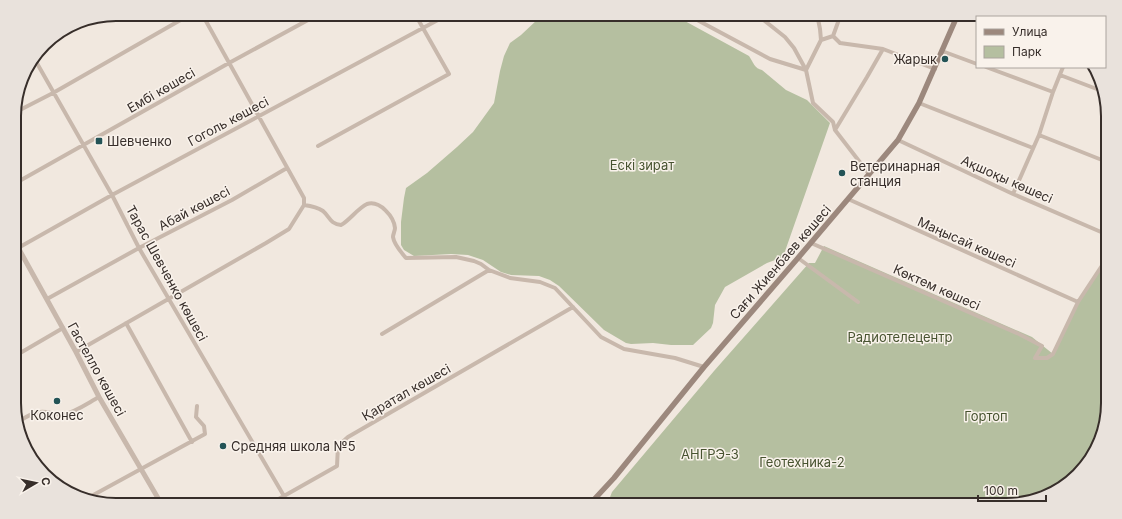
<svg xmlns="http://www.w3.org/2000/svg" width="1122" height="519" font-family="Inter,sans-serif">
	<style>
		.green { fill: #b5bfa0 }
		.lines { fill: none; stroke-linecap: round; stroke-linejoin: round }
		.minor { stroke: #c8b8ac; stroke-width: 4 }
		.tertiary { stroke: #c8b8ac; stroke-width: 5 }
		.secondary { stroke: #9c887d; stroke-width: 5.5 }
		.poi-dot { fill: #235356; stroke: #f9f2eb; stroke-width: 1.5 }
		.labels { text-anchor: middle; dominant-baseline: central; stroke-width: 3; stroke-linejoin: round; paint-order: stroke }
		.poi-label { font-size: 13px; fill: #372e2a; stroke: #f9f2eb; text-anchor: start }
		.street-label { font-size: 13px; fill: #372e2a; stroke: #f9f2eb }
		.park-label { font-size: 13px; fill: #475330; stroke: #f9f2eb }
		.rim { fill: none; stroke: #372e2a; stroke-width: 2 }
	</style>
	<rect width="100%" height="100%" fill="#f1e8df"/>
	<path class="green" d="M541 14H672L749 56C753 62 755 69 762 70L786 90 807 100 830 123 783 257 767 263 725 287 715 305 713 323 711 328 693 345H671L653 343 631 344 626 343 604 330 559 286 550 280 539 276 511 275 501 272 483 260 468 255 451 254 414 256 404 250 401 245V222L404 198 406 188 427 173 457 147 473 132 494 103 500 71 504 56 510 43 521 35 538 19Z
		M1108 244V403L1100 442 1063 488 1012 505H607L612 492 714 371 809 263H815L824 246 1032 337 1053 354 1078 302 1105 261Z"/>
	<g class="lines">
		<path class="minor" d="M686 14 770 59 806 70
			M756 14 785 37 794 48 806 70 813 103 833 122 835 130 869 174
			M833 36 840 43 883 49 935 69
			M833 36 841 14
			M821 40 833 36
			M942 51 977 64
			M34 58 112 195 139 248 284 496
			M986 67 1053 92
			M806 70 821 40 820 29 817 14
			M1060 75 1102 91
			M919 103 1033 148
			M14 113 53 93 191 14
			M835 130 867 77 883 49
			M1039 135 1107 162
			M898 140 1013 194 1108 235
			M318 146 449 74 415 14
			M14 184 229 63 319 14
			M1013 194 1039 135 1053 92 1063 67
			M848 199 1078 302
			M304 205C311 206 317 207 323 211 330 217 330 224 341 225 349 221 358 208 367 204 380 200 394 217 395 228 395 231 393 234 393 237 394 245 402 253 406 258L456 257 474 261 481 264 489 270 510 278 540 282 555 288 601 337 624 349 675 358 704 367
			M811 243 1019 334 1042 346 1035 358H1047L1053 354 1078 302 1105 261 1108 252
			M18 248 112 195 449 14
			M798 258 858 302
			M47 299 139 248 232 200 287 168
			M126 323 192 442
			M382 334 489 270
			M76 352 266 243 289 229 304 205V198C270 136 236 75 202 14
			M15 356 63 328
			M17 422C27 417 35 410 46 412 52 413 57 415 62 415 74 413 88 403 99 397
			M86 499 205 434 204 426 196 417 197 406
			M268 505 337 466 338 446 348 437 573 307"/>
		<path class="tertiary" d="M15 242 76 352 99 397 162 505"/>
		<path class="secondary" d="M589 505 614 478 704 367 798 258 898 140 919 103 958 14"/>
	</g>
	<g class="poi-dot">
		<circle cx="945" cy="59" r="4"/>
		<rect x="95" y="137" width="8" height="8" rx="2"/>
		<circle cx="842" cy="173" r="4"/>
		<circle cx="57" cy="401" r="4"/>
		<circle cx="223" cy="446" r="4"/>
	</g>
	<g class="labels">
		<g class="poi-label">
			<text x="937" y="59" text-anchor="end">Жарык</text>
			<text x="107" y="141">Шевченко</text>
			<text x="850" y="166">Ветеринарная<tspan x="850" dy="15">станция</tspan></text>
			<text x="57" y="415" text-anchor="middle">Коконес</text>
			<text x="231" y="446">Средняя школа №5</text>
		</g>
		<g class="street-label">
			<text transform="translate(161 90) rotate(-30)">Ембі көшесі</text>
			<text transform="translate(228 121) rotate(-28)">Гоголь көшесі</text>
			<text transform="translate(1007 179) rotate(24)">Ақшоқы көшесі</text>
			<text transform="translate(194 208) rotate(-28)">Абай көшесі</text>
			<text transform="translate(967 242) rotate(24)">Маңысай көшесі</text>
			<text transform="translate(780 262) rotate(-49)">Сағи Жиенбаев көшесі</text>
			<text transform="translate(167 273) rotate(61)">Тарас Шевченко көшесі</text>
			<text transform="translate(937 287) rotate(24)">Көктем көшесі</text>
			<text transform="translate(97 369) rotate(61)">Гастелло көшесі</text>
			<text transform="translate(406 392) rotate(-30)">Қаратал көшесі</text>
		</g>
		<g class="park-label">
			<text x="642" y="165">Ескі зират</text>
			<text x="900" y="337">Радиотелецентр</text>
			<text x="986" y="416">Гортоп</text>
			<text x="710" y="454">АНГРЭ-3</text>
			<text x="802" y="462">Геотехника-2</text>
		</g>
	</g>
	<path d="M0 0H1122V519H0ZM116 21H1006A95 95 0 0 1 1101 116V403A95 95 0 0 1 1006 498H116A95 95 0 0 1 21 403V116A95 95 0 0 1 116 21Z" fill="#e9e2dc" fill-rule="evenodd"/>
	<path class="rim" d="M116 21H1006A95 95 0 0 1 1101 116V403A95 95 0 0 1 1006 498H116A95 95 0 0 1 21 403V116A95 95 0 0 1 116 21Z"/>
	<rect x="976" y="16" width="130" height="52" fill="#f9f2eb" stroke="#aba49e"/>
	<rect x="984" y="29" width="20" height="6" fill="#9c887d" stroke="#aba49e"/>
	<text x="1012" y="36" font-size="12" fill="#372e2a">Улица</text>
	<rect x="984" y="46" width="20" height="12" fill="#b5bfa0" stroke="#aba49e"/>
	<text x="1012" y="56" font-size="12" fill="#372e2a">Парк</text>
	<g transform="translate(36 483) rotate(81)" stroke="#f9f2eb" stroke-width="3" paint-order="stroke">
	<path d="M0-3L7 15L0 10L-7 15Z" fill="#372e2a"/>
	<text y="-6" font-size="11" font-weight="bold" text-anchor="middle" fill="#372e2a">С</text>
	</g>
	<path d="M978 495v6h68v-6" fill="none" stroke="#372e2a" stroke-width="2"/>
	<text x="984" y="495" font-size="12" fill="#372e2a" stroke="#f9f2eb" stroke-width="3" paint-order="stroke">100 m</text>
</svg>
